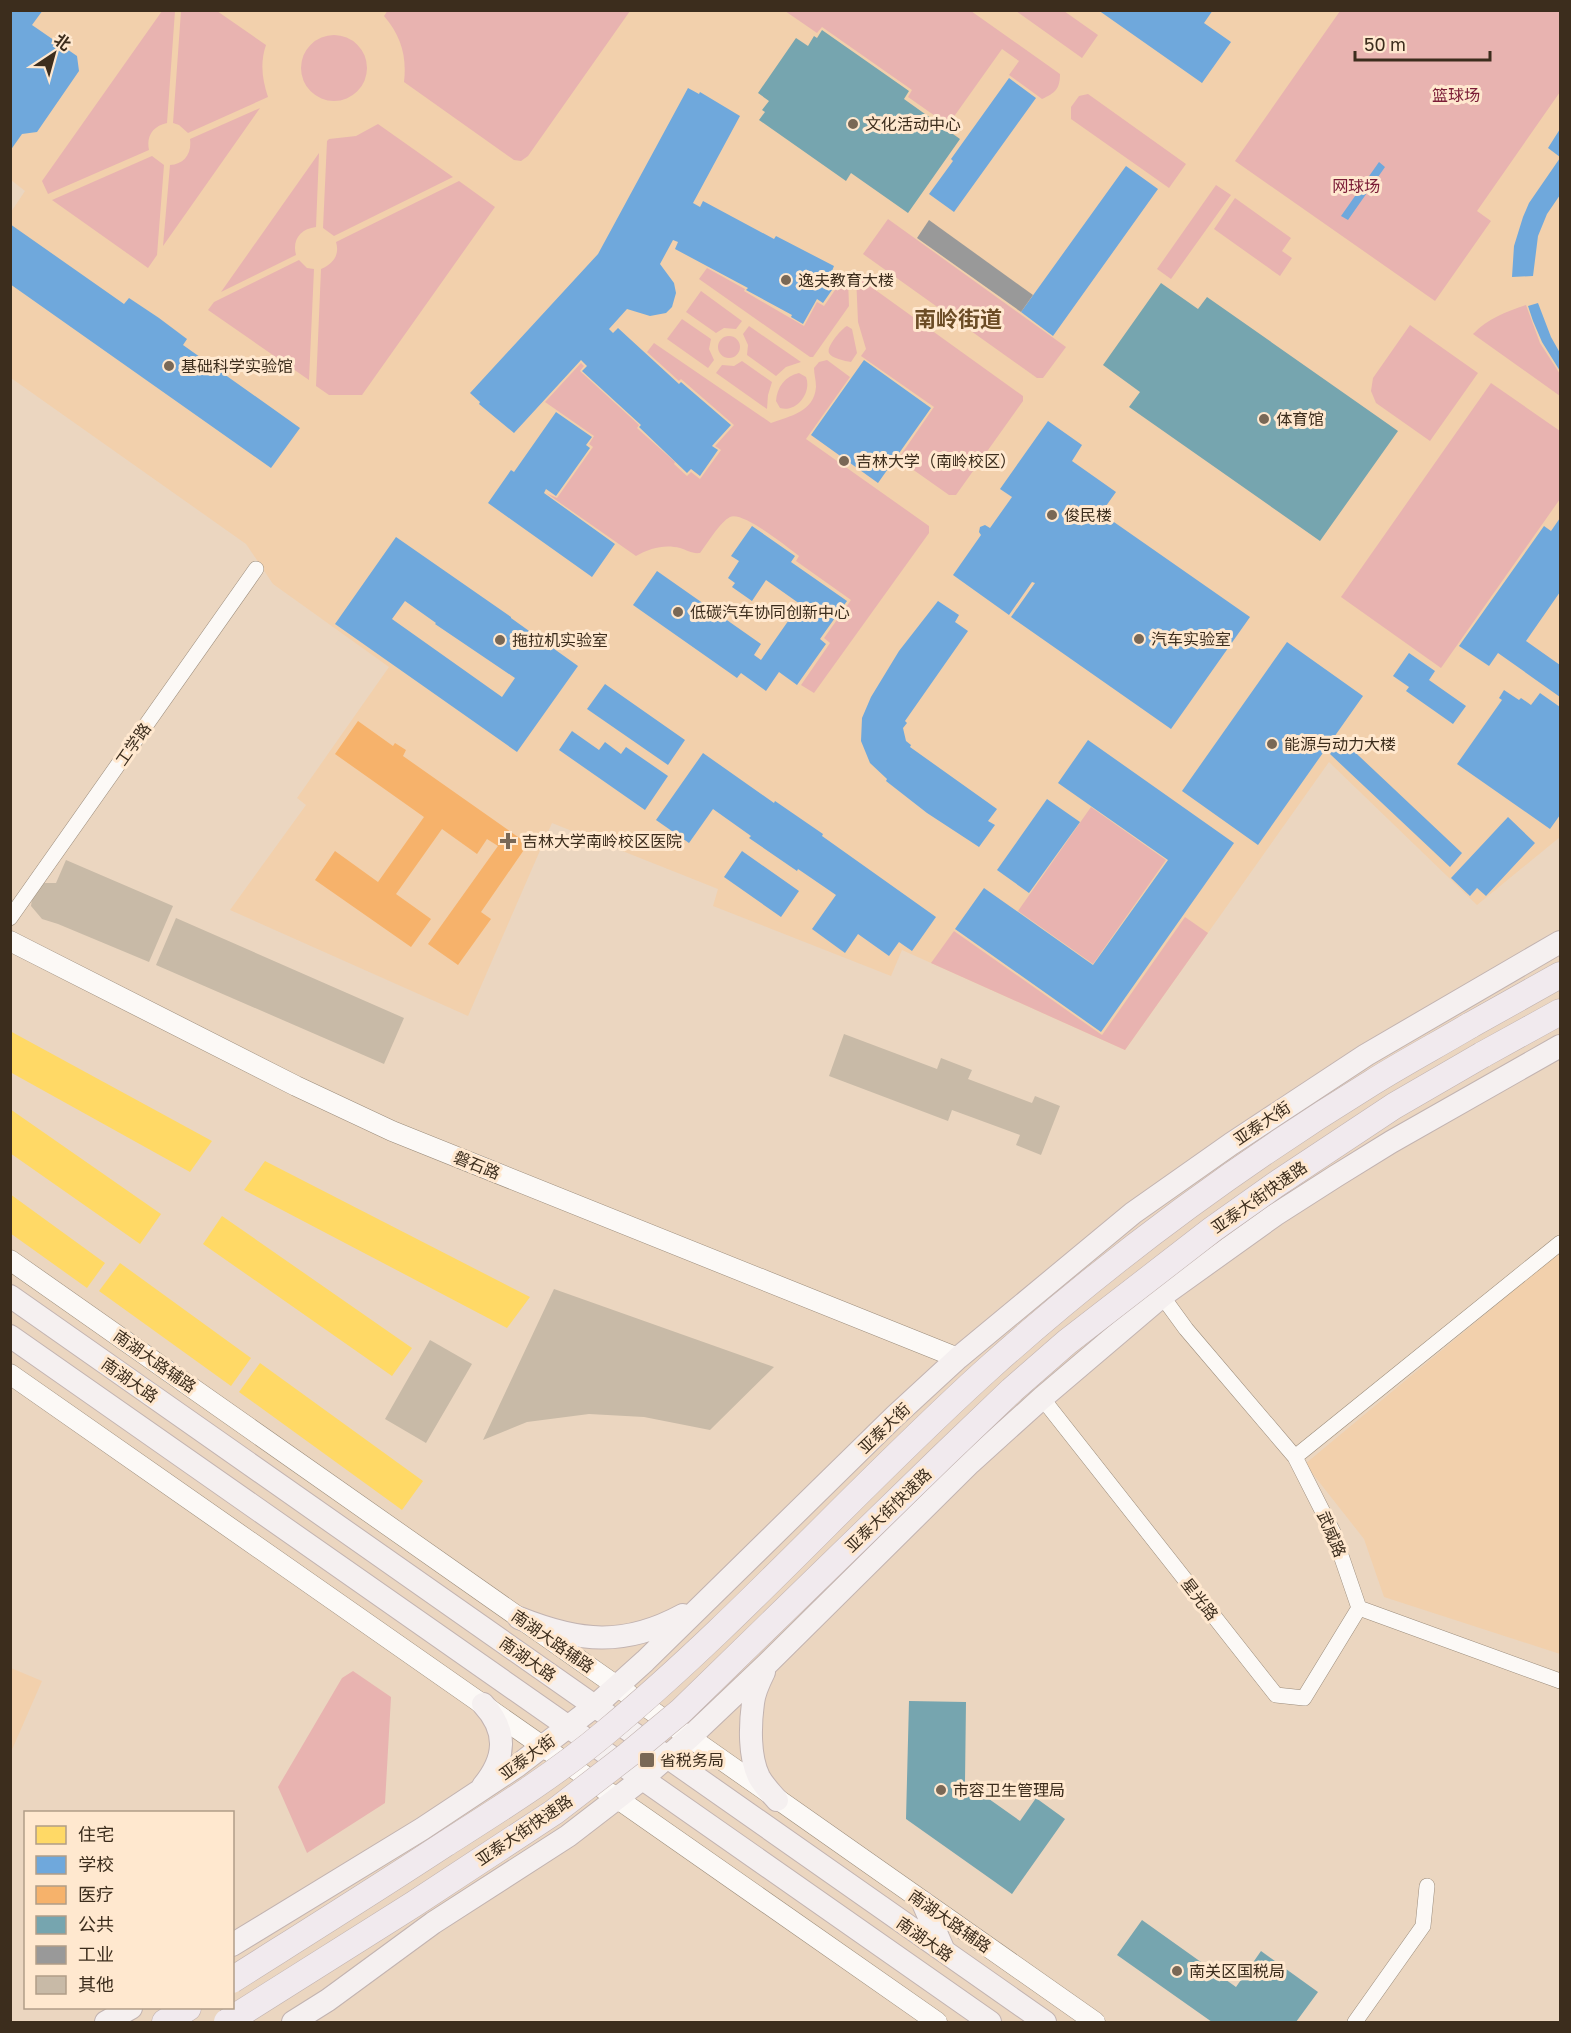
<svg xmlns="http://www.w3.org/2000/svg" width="1571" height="2033" font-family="'Golos Text','Noto Sans SC',sans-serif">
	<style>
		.built { fill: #f2d0ac }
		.green { fill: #e8b3b0 }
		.homes { fill: #ffd966 }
		.schools { fill: #6fa8dc; fill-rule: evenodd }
		.health { fill: #f6b26b }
		.public { fill: #76a5af }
		.industry { fill: #999 }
		.building { fill: #c8baa7 }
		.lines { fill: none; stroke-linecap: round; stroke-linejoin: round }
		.street-casing { stroke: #9a8b7a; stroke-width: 16 }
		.secondary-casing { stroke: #9a8b7a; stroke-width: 21 }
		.primary-casing { stroke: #c2b3b0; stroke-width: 24 }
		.highway-casing { stroke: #c2b3b0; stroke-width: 27 }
		.street { stroke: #fcf9f6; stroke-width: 15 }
		.secondary { stroke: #fcf9f6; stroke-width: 20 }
		.primary { stroke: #f5f0f0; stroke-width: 22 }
		.highway { stroke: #f1eaee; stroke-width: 26 }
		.highway-bridge-casing { stroke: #c2b3b0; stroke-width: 27; stroke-linecap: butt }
		.highway-bridge { stroke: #f1eaee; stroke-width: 26 }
		.poi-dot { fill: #796856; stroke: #ffe8cf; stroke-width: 2 }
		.labels { text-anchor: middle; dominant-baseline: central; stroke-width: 6; stroke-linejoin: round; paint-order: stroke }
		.park-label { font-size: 16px; fill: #7b1d37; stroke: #ffe8cf }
		.poi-label { font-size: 16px; fill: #3c2d1d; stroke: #ffe8cf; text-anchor: start }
		.street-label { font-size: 16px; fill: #3c2d1d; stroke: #ffe8cf }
		.district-label { font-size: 22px; font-weight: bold; fill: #6b4c25; stroke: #ffe8cf }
	</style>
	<rect width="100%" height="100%" fill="#ebd6c0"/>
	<path class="built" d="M11 11H1560V837L1477 905 1329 762 1125 1050 902 950 891 976 713 906 718 889 552 823 468 1016 230 910 306 805 297 798 389 667 273 584 246 544 11 378V212L25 191 11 180Z
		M1560 1252V1654L1384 1597 1364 1539 1305 1464Z
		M11 1668 42 1681 11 1752Z"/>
	<path class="green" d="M388 10H630V11L528 156 521 161 514 160 404 82C407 56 401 36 384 16Z
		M162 11H175L167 123C153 126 146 136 149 150L48 194 42 181Z
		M181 11H217L266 45C260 63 262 79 268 97L188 133 179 125 173 123Z
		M785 11H971L1060 74C1060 89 1055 93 1042 99L1009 75 1019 61 1002 49 948 125 908 97 912 90 822 27 817 33Z
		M1016 11H1064L1098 35 1082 58Z
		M1340 11H1560V92L1477 211 1491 221 1435 301 1235 161Z
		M301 68a33 33 0 1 1 66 0a33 33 0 1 1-66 0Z
		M1088 94 1186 164 1169 188 1071 119V107L1079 96Z
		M260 108 163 246 170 165C184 164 192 154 190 139Z
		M378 124 453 177 334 236 323 228 327 141 329 139 356 136Z
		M319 153 316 227C300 229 292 240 296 255L221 292Z
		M152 156 164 165 157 255 148 268 52 200Z
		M459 181 495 207 362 395H329L316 386 321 269C333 264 340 255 336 242Z
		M1216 185 1231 195 1171 279 1157 269Z
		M1235 198 1291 238 1282 251 1292 258 1280 276 1214 229Z
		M888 219 1066 347 1043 378H1037L863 254Z
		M299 260 307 268 314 269 309 380 208 310 214 302Z
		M707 268 745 289 744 291 804 326 817 302 824 306 844 277 848 280 849 306 813 357H810L699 279Z
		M856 276 1023 396V401L956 495H949L898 459 934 407 861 356 866 349 858 322Z
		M701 291 742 321 736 329 724 328 716 333 686 312Z
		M1526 305 1540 343 1560 374V396L1473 334C1488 318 1506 312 1526 305Z
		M682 319 711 339 709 349 714 360 708 368 667 339Z
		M1410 325 1478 373 1430 441 1376 403 1371 391 1373 378Z
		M749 326 801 362 786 367 776 376 747 355 748 345 743 334Z
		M847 326 852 329 857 353 851 362C845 361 831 358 829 353 826 347 842 328 847 326Z
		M718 347a11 11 0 1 1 22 0a11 11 0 1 1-22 0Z
		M654 343 771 423C790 416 814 412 816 387 816 380 814 374 814 368L819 362 827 360 850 377 806 439 929 526V533L814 693 801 685 830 643 824 638 851 600 796 561 799 556C787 547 743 511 730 517 720 522 707 544 700 553 692 554 687 550 680 548 665 544 650 548 636 556L546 493 557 498 593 447 589 444 594 436 545 402 581 363 584 366 580 371 639 425 637 428 675 462 674 464 687 476 691 472 700 479 721 450 715 446 734 425 681 379 679 381 647 352Z
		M742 361 772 382 768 395 767 409 716 373 722 365 734 366Z
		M799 373 806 377C812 392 797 413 780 408L776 401C777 387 785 376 799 373Z
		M1491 383 1560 431V499L1441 668 1341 597Z
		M1091 807 1166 860 1093 964 1018 911Z
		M1185 917 1208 933 1125 1050 931 963 954 931 1102 1035Z
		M353 1671 391 1697 385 1803 307 1853 278 1787 342 1678Z"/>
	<path class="homes" d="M10 1031 212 1141 190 1172 10 1072Z
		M10 1109 161 1214 140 1244 10 1153Z
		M265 1161 530 1297 507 1328 244 1190Z
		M10 1194 105 1263 87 1288 10 1233Z
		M222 1216 412 1348 392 1376 203 1244Z
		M120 1263 251 1358 231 1386 99 1291Z
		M260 1363 423 1481 402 1510 239 1392Z"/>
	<path class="schools" d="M10 10H43L32 25 77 56 79 71 37 132 22 134 10 151Z
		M1098 10H1213L1204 23 1231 42 1202 83Z
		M1009 78 1036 98 954 212 929 194 953 161 951 159Z
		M688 88 699 94 700 92 740 116 693 203 700 207 703 201 774 239 776 236 834 266 832 271 841 277 823 303 817 299 803 324 791 317 792 315 746 290 748 288 675 249 678 242 673 240 660 264 674 283 676 293 672 307 666 313 650 316 627 309 609 329 613 333 618 328 679 384 681 382 731 425 712 446 718 450 700 476 691 469 687 473 639 427 641 425 582 371 587 366 581 360 514 433 479 404 480 402 470 393 598 254Z
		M1560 129V157L1548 148Z
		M1560 158V195L1547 214 1538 236 1533 276 1512 277 1514 246 1523 217 1529 203Z
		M1379 162 1385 167 1348 220 1341 216Z
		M1126 166 1158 189 1053 336 1021 312Z
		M10 224 124 304 129 298 159 318 187 339 183 345 300 428 271 468 10 284Z
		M1538 303 1551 337 1560 353V371L1542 342 1533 321 1528 306Z
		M864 360 931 408 878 483 811 435Z
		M556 412 592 437 586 445 590 448 556 496 546 489 544 493 615 544 592 577 488 503 511 470 514 472Z
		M1048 421 1082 445 1072 461 1116 492 1101 513 1250 617 1171 729 1011 617 1035 583 1032 582 1009 615 953 575 981 535 979 532 980 527 985 525 990 528 1012 497 1000 489Z
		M1560 518V592L1526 641 1560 665V697L1498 653 1489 666 1459 646 1544 526 1551 531Z
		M752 526 795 556 791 562 847 601 820 639 826 644 797 685 779 672 766 691 741 673 737 678 633 605 657 571 761 644 754 655 761 660 800 604 766 580 752 601 732 587 735 583 728 578 739 561 731 556Z
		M396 537 511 617V618L578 666 517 752 335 624ZM405 601 436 623 435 624 515 678 502 697 392 619Z
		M938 601 959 615 955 622 968 631 905 721 907 723 903 728 906 741 911 745 910 747 997 809 988 821 995 825 979 847 927 813 886 781 887 779 870 763 861 741 862 718 871 697 899 651Z
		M1287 642 1363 696 1258 845 1182 791Z
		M1409 653 1435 671 1429 680 1466 706 1453 724 1406 691 1409 687 1393 676Z
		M605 684 685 740 668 765 587 709Z
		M1504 690 1519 700 1521 698 1531 705 1540 693 1560 707V815L1550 829 1457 764 1502 700 1499 698Z
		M572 731 599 750 605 742 621 754 626 747 668 776 645 810 559 750Z
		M1088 740 1234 843 1101 1032 955 929 984 888 1093 965 1168 860 1058 783Z
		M1342 740 1462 853 1450 867 1330 754Z
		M703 753 774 803 775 801 823 834 822 836 936 917 912 951 899 942 889 956 858 934 845 953 812 929 836 895 798 869 797 871 749 838 751 836 713 809 689 843 656 820Z
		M1047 799 1080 822 1029 893 997 870Z
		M1508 817 1535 843 1486 896 1477 888 1470 896 1451 878Z
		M742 851 799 891 781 917 724 877Z"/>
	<path class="health" d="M358 721 393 746 395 743 406 750 403 756 528 844 481 912 491 919 458 965 428 944 498 846 487 839 477 854 442 829 396 894 431 919 411 947 315 880 335 851 378 882 424 817 335 754Z"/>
	<path class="public" d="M822 30 909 91 904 99 960 139 908 213 851 173 846 181 759 120 765 112 762 110 769 101 758 93 796 38 808 46 814 36 817 38Z
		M1161 283 1198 309 1207 297 1398 431 1320 541 1129 407 1140 392 1103 365Z
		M909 1701 966 1702 965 1782 1020 1821 1036 1798 1065 1819 1012 1894 906 1819Z
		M1142 1920 1236 1987 1261 1951 1318 1992 1296 2022H1212L1117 1955Z"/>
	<path class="industry" d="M929 220 1033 295 1021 312 917 238Z"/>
	<path class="building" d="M66 860 173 906 149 962 58 924 42 919 31 906 33 892 43 883H56Z
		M176 918 404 1018 384 1064 156 965Z
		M844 1034 937 1069 941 1058 972 1070 968 1079 1032 1103 1035 1096 1060 1106 1041 1155 1016 1145 1020 1135 952 1110 948 1121 829 1076Z
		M554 1289 774 1367 710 1430 644 1417 589 1414 527 1422 483 1440Z
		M430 1340 472 1364 426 1443 385 1419Z"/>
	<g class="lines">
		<defs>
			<path id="street" d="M10 918 256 569
				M1162 1296 1186 1329 1295 1457 1333 1532 1359 1608 1560 1681
				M1042 1398 1276 1695 1304 1698 1359 1608
				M1295 1457 1560 1243
				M1355 2022 1423 1926 1427 1886"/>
			<path id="secondary" d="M10 941 296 1086 392 1131 958 1358
				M10 1260 1095 2022
				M10 1374 937 2022"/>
			<path id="primary" d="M10 1296 1045 2022
				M10 1336 990 2022
				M519 1618C579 1642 624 1647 683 1615
				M764 1672C759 1682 754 1692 753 1703 750 1725 749 1757 759 1777 764 1786 770 1792 777 1800
				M483 1704C508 1731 506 1758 483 1786
				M923 1903 944 1951
				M232 1945 422 1829 517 1766 595 1706 645 1661 895 1416 958 1358 1133 1213 1231 1144 1366 1055 1560 942
				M106 2022 131 2008
				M293 2022 328 2000 433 1923 568 1836 642 1779 689 1738 767 1664 970 1463 1042 1398 1162 1296 1275 1215 1336 1176 1391 1142 1560 1046"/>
			<path id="highway" d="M1469 1026 1560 975
				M1482 1055 1560 1012
				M165 2022 188 2008"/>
		</defs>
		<use href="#street" class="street-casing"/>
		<use href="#secondary" class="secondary-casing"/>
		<use href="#primary" class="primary-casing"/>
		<use href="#highway" class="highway-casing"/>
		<use href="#street" class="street"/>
		<use href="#secondary" class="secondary"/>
		<use href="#primary" class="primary"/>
		<use href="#highway" class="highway"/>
		<defs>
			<path id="highway-bridge" d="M232 1980C303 1935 375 1890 445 1844 500 1809 556 1774 606 1732 742 1619 858 1486 989 1368 1107 1262 1238 1165 1373 1082 1405 1062 1437 1045 1469 1026
				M227 2022 414 1904 554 1812 628 1755 681 1711 942 1457 1012 1390 1067 1342 1213 1229 1275 1185 1394 1106 1482 1055"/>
		</defs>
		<use href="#highway-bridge" class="highway-bridge-casing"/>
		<use href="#highway-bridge" class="highway-bridge"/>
	</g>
	<g class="poi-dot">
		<circle cx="853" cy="124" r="6"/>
		<circle cx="786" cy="280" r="6"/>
		<circle cx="169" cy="366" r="6"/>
		<circle cx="1264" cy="419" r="6"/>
		<circle cx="844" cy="461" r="6"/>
		<circle cx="1052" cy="515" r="6"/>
		<circle cx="678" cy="612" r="6"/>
		<circle cx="1139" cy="639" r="6"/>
		<circle cx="500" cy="640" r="6"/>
		<circle cx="1272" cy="744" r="6"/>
		<path d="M505 832h6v6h6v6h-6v6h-6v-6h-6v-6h6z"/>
		<rect x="639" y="1752" width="16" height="16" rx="3"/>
		<circle cx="941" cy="1790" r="6"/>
		<circle cx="1177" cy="1971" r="6"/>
	</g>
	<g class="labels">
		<g class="park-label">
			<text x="1456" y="95">篮球场</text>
			<text x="1356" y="186">网球场</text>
		</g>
		<g class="poi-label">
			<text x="865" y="124">文化活动中心</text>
			<text x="798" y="280">逸夫教育大楼</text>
			<text x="181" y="366">基础科学实验馆</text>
			<text x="1276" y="419">体育馆</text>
			<text x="856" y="461">吉林大学（南岭校区）</text>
			<text x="1064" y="515">俊民楼</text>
			<text x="690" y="612">低碳汽车协同创新中心</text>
			<text x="1151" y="639">汽车实验室</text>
			<text x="512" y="640">拖拉机实验室</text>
			<text x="1284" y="744">能源与动力大楼</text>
			<text x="522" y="841">吉林大学南岭校区医院</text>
			<text x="660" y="1760">省税务局</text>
			<text x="953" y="1790">市容卫生管理局</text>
			<text x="1189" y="1971">南关区国税局</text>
		</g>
		<g class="street-label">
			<text transform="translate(133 744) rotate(-55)">工学路</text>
			<text transform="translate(1262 1123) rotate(-34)">亚泰大街</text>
			<text transform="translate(477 1165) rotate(22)">磐石路</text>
			<text transform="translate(1259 1197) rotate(-35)">亚泰大街快速路</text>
			<text transform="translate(155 1361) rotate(35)">南湖大路辅路</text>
			<text transform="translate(130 1380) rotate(35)">南湖大路</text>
			<text transform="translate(884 1428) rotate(-44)">亚泰大街</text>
			<text transform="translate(888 1510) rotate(-44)">亚泰大街快速路</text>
			<text transform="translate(1332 1534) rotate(67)">武威路</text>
			<text transform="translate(1200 1599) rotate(52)">星光路</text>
			<text transform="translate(553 1641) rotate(35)">南湖大路辅路</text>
			<text transform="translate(528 1659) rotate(35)">南湖大路</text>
			<text transform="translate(527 1757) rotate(-36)">亚泰大街</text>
			<text transform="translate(524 1830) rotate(-34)">亚泰大街快速路</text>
			<text transform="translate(950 1921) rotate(35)">南湖大路辅路</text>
			<text transform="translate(925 1939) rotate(35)">南湖大路</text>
		</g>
		<g class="district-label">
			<text x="958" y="318">南岭街道</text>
		</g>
	</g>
	<rect width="1571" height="2033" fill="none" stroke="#3c2d1d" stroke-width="24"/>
	<rect x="24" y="1811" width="210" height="198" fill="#ffe8cf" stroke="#b19d88" stroke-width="1.5"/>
	<rect x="36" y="1826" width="30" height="18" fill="#ffd966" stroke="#b19d88" stroke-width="1.5"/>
	<text x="78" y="1841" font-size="18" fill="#3c2d1d">住宅</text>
	<rect x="36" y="1856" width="30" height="18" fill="#6fa8dc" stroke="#b19d88" stroke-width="1.5"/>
	<text x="78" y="1871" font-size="18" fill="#3c2d1d">学校</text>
	<rect x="36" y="1886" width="30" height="18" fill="#f6b26b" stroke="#b19d88" stroke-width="1.5"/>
	<text x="78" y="1901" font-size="18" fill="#3c2d1d">医疗</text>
	<rect x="36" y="1916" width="30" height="18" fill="#76a5af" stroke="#b19d88" stroke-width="1.5"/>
	<text x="78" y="1931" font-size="18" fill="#3c2d1d">公共</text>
	<rect x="36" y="1946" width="30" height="18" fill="#999999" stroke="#b19d88" stroke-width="1.5"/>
	<text x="78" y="1961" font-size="18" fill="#3c2d1d">工业</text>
	<rect x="36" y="1976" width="30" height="18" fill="#c8baa7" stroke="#b19d88" stroke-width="1.5"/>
	<text x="78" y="1991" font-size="18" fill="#3c2d1d">其他</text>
	<g transform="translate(54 54) rotate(36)" stroke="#ffe8cf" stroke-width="4.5" paint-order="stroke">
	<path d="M0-4.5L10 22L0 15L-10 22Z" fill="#3c2d1d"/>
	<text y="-9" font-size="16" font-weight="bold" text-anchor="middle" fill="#3c2d1d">北</text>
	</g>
	<path d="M1355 51v9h135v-9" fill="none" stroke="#3c2d1d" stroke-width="3"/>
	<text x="1364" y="51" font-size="18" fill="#3c2d1d" stroke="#ffe8cf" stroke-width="4.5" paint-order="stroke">50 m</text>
</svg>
